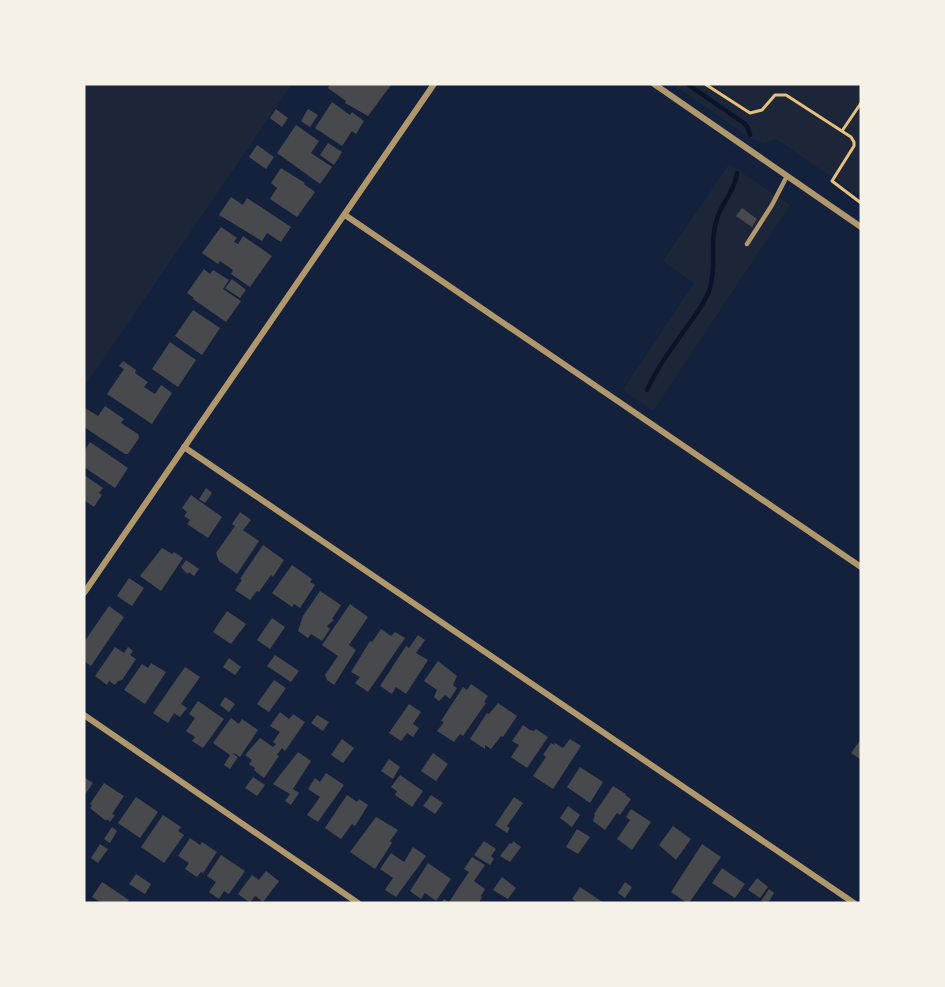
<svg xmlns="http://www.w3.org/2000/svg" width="945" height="987" font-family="Montserrat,sans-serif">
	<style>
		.green { fill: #1d2539 }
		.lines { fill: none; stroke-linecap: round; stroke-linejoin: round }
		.stream { stroke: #0b132b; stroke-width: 4.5 }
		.building { fill: #48494c }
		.path { stroke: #e5c07b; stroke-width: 3 }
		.service { stroke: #b1986c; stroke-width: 4.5 }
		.minor { stroke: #b1986c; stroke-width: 6 }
	</style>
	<rect width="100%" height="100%" fill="#14213d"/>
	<path class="green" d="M84 84H292L84 387Z
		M673 84H861V197L776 139 765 143 751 139Z
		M729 164 790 205 653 411 623 390 694 283 663 261Z"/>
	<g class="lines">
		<path class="stream" d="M687 84 744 123 748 128 750 135
			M647 390C658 366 674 345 689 324 697 313 706 301 710 288 717 266 709 241 717 219 722 202 734 193 737 173"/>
	</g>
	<path class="building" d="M330 84H390L391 85 368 116 345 103 346 101 328 88Z
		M332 102 350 115 352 112 364 121 356 134 352 131 342 146 315 128Z
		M276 109 288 118 282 127 270 118Z
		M308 109 318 115 310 127 301 121Z
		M296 125 319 141 311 153 332 167 320 184 277 153Z
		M328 143 342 152 334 165 320 155Z
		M257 145 274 157 266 169 249 157Z
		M281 168 305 183 304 184 315 192 297 217 270 199 277 188 271 183Z
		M231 197 243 205 247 198 291 227 281 242 267 233 262 241 219 215Z
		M742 208 757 219 752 227 736 216Z
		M221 227 237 238 234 242 238 244 243 236 272 256 250 287 231 274 233 270 220 261 218 264 202 253Z
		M204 269 210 274 213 270 229 280 223 289 241 301 226 322 193 299 194 298 187 293Z
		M232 279 246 290 240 298 225 288Z
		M193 310 220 328 202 355 175 336Z
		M170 342 196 360 178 387 152 369Z
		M123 361 136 370 135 373 148 382 144 387 155 394 161 385 172 393 152 424 107 394 124 369 119 366Z
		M105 406 124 419 121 423 138 434 139 438 128 454H125L84 427 85 408 98 416Z
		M90 442 128 468 115 488 84 467V451Z
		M84 475 103 488 99 493 102 495 94 507 84 500Z
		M206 488 212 493 205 503 199 499Z
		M191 495 222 517 208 538 187 524 190 520 184 516 187 512 182 508Z
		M240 512 251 520 243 530 259 541 237 574 219 561 216 553 235 526 232 524Z
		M263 545 284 560 273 577 271 575 259 592 257 591 250 600 235 590 242 580 240 579Z
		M162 548 172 554 174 552 183 558 161 591 140 576Z
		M186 560 199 569 194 576 189 572 187 574 181 567Z
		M292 565 312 579 310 582 315 585 300 608 294 604 292 607 272 593Z
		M129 578 144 588 132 606 117 596Z
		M320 591 341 605 332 619 334 620 327 626 330 629 322 641 311 634 308 638 298 631 303 616Z
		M350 604 368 617 349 645 356 650 334 685 327 680 325 675 338 656 322 645Z
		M109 606 124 617 91 666 84 661V642Z
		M227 611 246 624 231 644 213 632Z
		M272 618 285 627 270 649 257 640Z
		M381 629 391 636 395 632 405 638 368 692 355 683 360 677 351 672 370 641 372 642Z
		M418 635 425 640 416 653 428 660 406 694 396 687 392 694 380 686 406 646 409 648Z
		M115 647 124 653 128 647 133 651 130 655 136 659 122 680 118 681 115 685 109 681 107 685 95 676Z
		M275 655 299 671 291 682 267 666Z
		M229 658 241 667 235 675 223 667Z
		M438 661 457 676 453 685 457 688 450 699 445 695 439 701 434 697 437 690 424 681Z
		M151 663 166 672 145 704 124 690 142 664 148 668Z
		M185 667 200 677 181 704 187 708 180 717 174 713 168 723 153 713Z
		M274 680 286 688 269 712 257 704Z
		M471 684 488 696 484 702 486 703 463 736 460 734 454 742 437 731 444 722 441 721 463 687 467 690Z
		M225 697 235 704 229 712 220 705Z
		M198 701 224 719 203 748 192 741 195 737 186 731 195 718 189 714Z
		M498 703 517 716 503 737 501 736 491 749 485 745V749L470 739 487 713 489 714Z
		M409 704 421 712 413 724 419 728 413 737 407 733 401 741 389 733Z
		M280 712 289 719 293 714 305 722 285 751 282 748 277 755 279 756 264 778 254 770 255 768 249 764 252 760 245 755 260 738 273 747 276 744 273 742 280 732 270 726Z
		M317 715 329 722 323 731 311 723Z
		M231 718 239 724 242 719 258 730 240 757 234 753 233 754 238 757 230 769 224 765 230 755 213 743Z
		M523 725 530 730 534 731 536 729 548 737 527 768 511 757 519 745 512 741Z
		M342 739 354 748 343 763 331 755Z
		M570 739 581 746 553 789 533 776 546 757 543 755 551 743 554 745 555 743 563 748Z
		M861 739V760L851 753Z
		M298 752 311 761 293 789 299 793 291 805 285 801 290 794 273 784Z
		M433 753 448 764 436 781 421 771Z
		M389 759 400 767 393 779 381 771Z
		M580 767 603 782 590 803 567 787Z
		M326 773 344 785 318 822 307 815 320 797 308 789 315 778 320 782Z
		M400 775 423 791 412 807 395 795 397 791 391 787Z
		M84 777 93 783 84 796Z
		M253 777 265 785 257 796 245 788Z
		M104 783 124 796 112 814 115 815 110 822 107 819 106 821 90 808 92 805 90 804Z
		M613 786 626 794 625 795 631 799 620 815 617 813 605 830 593 821 595 815 594 814Z
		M347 795 357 802 359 799 368 805 355 826 352 824 341 839 325 828Z
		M431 795 443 803 435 814 423 806Z
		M136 797 158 812 140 838 118 823Z
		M514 797 523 803 507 826 510 828 507 833 495 825Z
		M568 806 580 815 572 827 560 818Z
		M631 809 651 822 632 850 617 839 630 820 626 817Z
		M163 815 181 827 178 831 184 835 164 863 141 847Z
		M376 817 398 830 390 841 392 843 375 869 350 852Z
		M673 826 691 839 676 860 659 845Z
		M112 827 117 831 110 843 104 839Z
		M577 829 590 837 578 854 566 847Z
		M190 838 200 845 202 842 217 852 203 873 201 872 197 877 185 869 189 863 178 856Z
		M484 841 496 849 491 856 494 859 490 865 474 855Z
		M513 841 521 847 510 862 500 856 510 843 512 844Z
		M100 844 108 849 98 863 91 858Z
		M702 844 721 857 689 903H687L671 892Z
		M413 847 426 856 396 897 385 890 393 878 380 869 391 853 404 862Z
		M221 855 245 871 229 894 224 891 219 899 209 892 216 882 207 876Z
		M472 857 485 865 474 881 485 889 481 896 482 897 479 903H441L444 899 449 902 469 872 464 869Z
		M428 863 451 879 436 901 425 893 421 899 410 891Z
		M722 868 745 884 735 898 712 883Z
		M266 871 279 881 263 902 255 896 250 903 238 894 252 875 259 880Z
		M136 874 151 884 145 894 129 884Z
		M502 877 516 888 508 899 493 890Z
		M757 878 768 887 760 898 748 890Z
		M102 882 129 900 127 903H102L92 897Z
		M625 882 632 887 625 898 618 893Z
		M580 887 604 903H578L572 899Z
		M769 889 774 893 768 903H764L761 901Z"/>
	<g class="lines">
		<path class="path" d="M705 84 750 113 762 110 775 95H786L851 137 854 142V146L832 181 861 203
			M842 131 861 103"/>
		<path class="service" d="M747 244 772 205 787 176"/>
		<path class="minor" d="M654 84 861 227
			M345 215 861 567
			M184 447 854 903
			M84 593 434 84
			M84 715 358 903"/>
	</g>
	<rect width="945" height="987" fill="none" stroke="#f6f1e7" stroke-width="171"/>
</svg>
